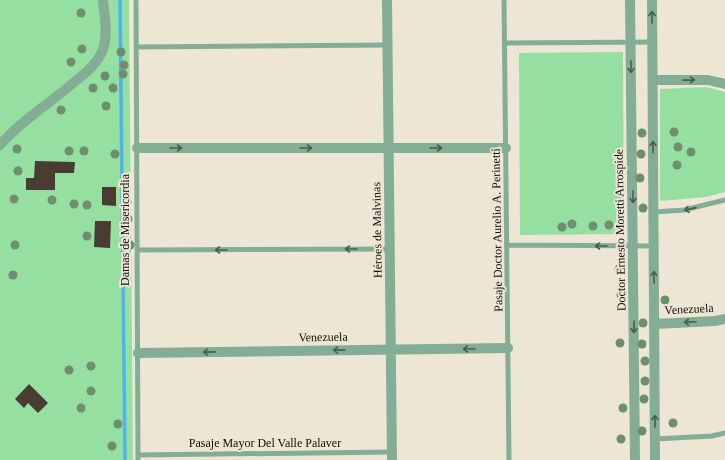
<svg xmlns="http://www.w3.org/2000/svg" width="725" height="460" font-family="'Times New Roman',serif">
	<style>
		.green { fill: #95dfa1 }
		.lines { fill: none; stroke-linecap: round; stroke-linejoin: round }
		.stream { stroke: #52b1ee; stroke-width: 3.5 }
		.building { fill: #493c32 }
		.lane { stroke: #84ad96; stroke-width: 5 }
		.street { stroke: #84ad96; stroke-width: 10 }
		.tree { fill: #6e8e6e }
		.oneway { stroke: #4a5d4e }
		.labels { text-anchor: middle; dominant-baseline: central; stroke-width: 4; stroke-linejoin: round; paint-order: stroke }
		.street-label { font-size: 12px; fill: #0f0d07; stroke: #ede6d4 }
	</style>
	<rect width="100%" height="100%" fill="#ede6d4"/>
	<path class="green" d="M0 0H129L133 460H0Z
		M623 52 624 234 520 235 519 53Z
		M706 87 725 92V192L706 197 660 201V89Z"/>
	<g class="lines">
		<path class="stream" d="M120 0 125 460"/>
	</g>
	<path class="building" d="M35 161 75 162 74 173H55V190H26V178H34Z
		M102 187H116V206L102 205Z
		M95 221H111L110 248 94 247Z
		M29 384 48 403 38 413 28 403 24 408 15 399Z"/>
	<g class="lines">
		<path class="lane" d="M136 0 138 460
			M504 0 509 460
			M505 43 653 42
			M136 47 388 45
			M654 212 684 210 725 200
			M507 245 654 246
			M138 250 390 249
			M655 439 712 436 725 433
			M138 455 392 452"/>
		<path class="street" d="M387 0 392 460
			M630 0 635 460
			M652 0 655 460
			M653 80H708L725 84
			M0 145C18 124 44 107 66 89 80 77 99 65 104 46 108 32 104 14 103 0
			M137 148H506
			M655 324 715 321 725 319
			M138 353 508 348"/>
	</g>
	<g class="tree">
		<circle cx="81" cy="13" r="4.5"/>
		<circle cx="82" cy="49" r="4.5"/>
		<circle cx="121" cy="52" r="4.5"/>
		<circle cx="71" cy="62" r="4.5"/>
		<circle cx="124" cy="65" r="4.5"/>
		<circle cx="123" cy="74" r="4.5"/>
		<circle cx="105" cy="76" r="4.5"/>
		<circle cx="93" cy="88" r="4.5"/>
		<circle cx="113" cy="88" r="4.5"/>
		<circle cx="106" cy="106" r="4.5"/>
		<circle cx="61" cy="110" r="4.5"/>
		<circle cx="674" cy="132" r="4.5"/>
		<circle cx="642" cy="133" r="4.5"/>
		<circle cx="678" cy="147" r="4.5"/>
		<circle cx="17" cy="149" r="4.5"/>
		<circle cx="69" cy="151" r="4.5"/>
		<circle cx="84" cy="151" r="4.5"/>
		<circle cx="691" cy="152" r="4.5"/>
		<circle cx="115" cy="154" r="4.5"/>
		<circle cx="641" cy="154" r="4.5"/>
		<circle cx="677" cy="165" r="4.5"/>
		<circle cx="18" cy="171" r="4.5"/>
		<circle cx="640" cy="178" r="4.5"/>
		<circle cx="14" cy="199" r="4.5"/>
		<circle cx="52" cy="200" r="4.5"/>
		<circle cx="127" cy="202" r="4.5"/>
		<circle cx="74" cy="204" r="4.5"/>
		<circle cx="87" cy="205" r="4.5"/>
		<circle cx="643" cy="208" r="4.5"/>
		<circle cx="128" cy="219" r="4.5"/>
		<circle cx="572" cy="224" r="4.5"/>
		<circle cx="609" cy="225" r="4.5"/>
		<circle cx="593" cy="226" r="4.5"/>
		<circle cx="562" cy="227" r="4.5"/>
		<circle cx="87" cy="236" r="4.5"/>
		<circle cx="15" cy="245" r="4.5"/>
		<circle cx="130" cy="245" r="4.5"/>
		<circle cx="619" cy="269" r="4.5"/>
		<circle cx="13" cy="275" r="4.5"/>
		<circle cx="621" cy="295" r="4.5"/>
		<circle cx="665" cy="300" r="4.5"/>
		<circle cx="643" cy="323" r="4.5"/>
		<circle cx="620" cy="343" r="4.5"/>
		<circle cx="642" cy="344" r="4.5"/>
		<circle cx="645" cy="361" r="4.5"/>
		<circle cx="91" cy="366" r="4.5"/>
		<circle cx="69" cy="370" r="4.5"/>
		<circle cx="645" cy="381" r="4.5"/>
		<circle cx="91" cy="391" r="4.5"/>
		<circle cx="644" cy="399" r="4.5"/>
		<circle cx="81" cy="408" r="4.5"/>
		<circle cx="623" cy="408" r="4.5"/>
		<circle cx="673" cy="423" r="4.5"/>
		<circle cx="118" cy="424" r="4.5"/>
		<circle cx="642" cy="431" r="4.5"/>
		<circle cx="621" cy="439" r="4.5"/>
		<circle cx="112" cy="446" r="4.5"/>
	</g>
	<defs><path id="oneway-shaft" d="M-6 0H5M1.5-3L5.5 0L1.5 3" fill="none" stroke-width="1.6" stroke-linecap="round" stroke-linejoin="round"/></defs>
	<g class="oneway">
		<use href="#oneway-shaft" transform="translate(652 17) rotate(-90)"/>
		<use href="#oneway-shaft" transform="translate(631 67) rotate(89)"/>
		<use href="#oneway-shaft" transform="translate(689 80) rotate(-1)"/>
		<use href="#oneway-shaft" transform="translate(653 147) rotate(-90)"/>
		<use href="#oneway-shaft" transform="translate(176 148)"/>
		<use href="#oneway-shaft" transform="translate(306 148)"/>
		<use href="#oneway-shaft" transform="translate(436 148)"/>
		<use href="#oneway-shaft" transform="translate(633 197) rotate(89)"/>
		<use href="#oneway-shaft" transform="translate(690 209) rotate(167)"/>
		<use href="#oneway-shaft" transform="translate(601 246) rotate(-180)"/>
		<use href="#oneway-shaft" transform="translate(351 249) rotate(180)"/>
		<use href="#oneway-shaft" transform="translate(221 250) rotate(180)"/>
		<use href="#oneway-shaft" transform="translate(654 277) rotate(-91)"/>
		<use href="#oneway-shaft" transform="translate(690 322) rotate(178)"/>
		<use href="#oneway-shaft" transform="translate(634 327) rotate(90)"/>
		<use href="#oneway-shaft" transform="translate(469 349) rotate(180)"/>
		<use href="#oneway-shaft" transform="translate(339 350) rotate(179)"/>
		<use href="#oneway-shaft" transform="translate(209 352) rotate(179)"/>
		<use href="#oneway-shaft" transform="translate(655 421) rotate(-90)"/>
	</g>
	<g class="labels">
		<g class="street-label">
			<text transform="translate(125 230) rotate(-90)">Damas de Misericordia</text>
			<text transform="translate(377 230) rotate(-91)">Héroes de Malvinas</text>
			<text transform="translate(497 230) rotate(-91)">Pasaje Doctor Aurelio A. Perinetti</text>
			<text transform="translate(620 230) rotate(-91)">Doctor Ernesto Moretti Arrospide</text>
			<text transform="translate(689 309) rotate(-3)">Venezuela</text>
			<text transform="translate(323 337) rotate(-1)">Venezuela</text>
			<text x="265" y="443">Pasaje Mayor Del Valle Palaver</text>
		</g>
	</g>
</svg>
